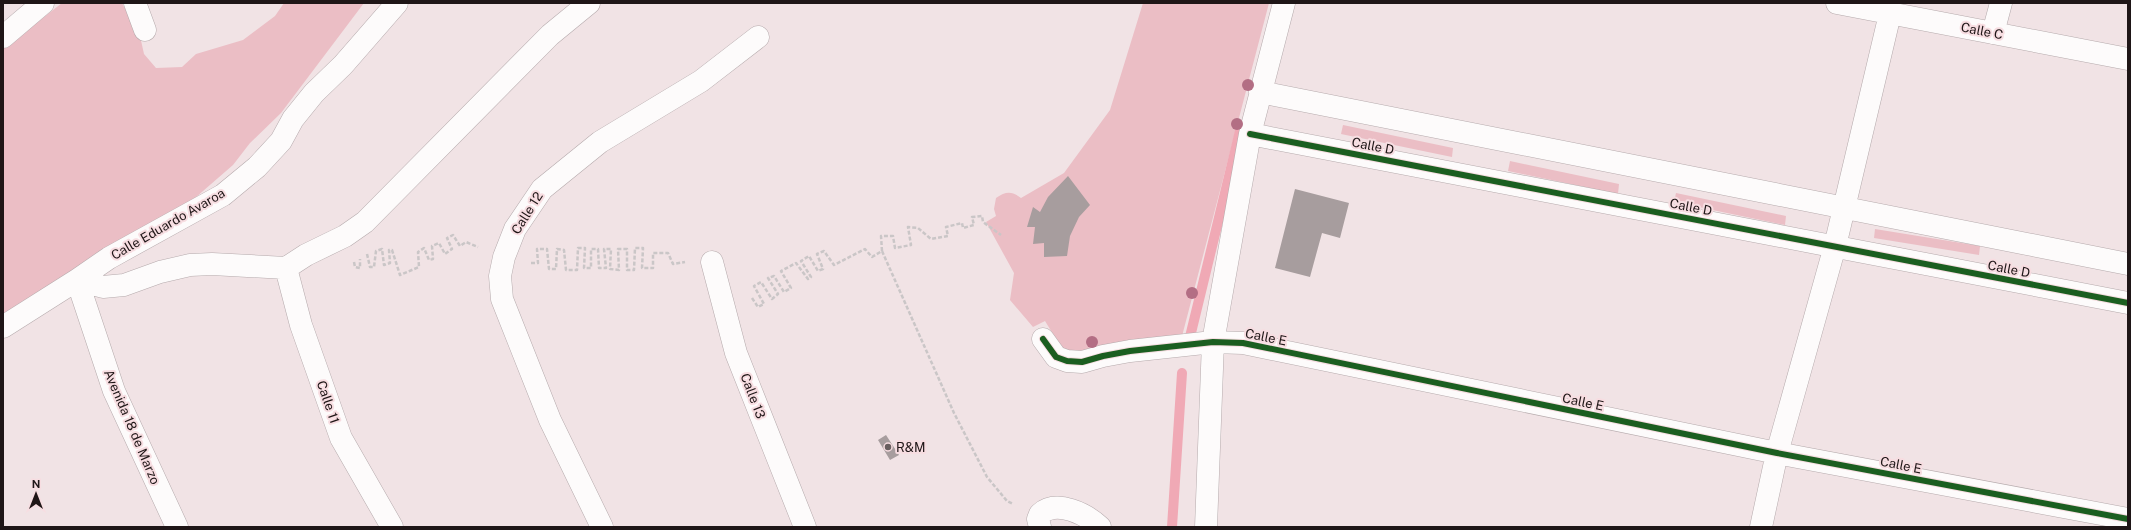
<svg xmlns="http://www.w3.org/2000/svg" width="2131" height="530" font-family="'Public Sans',sans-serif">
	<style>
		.green { fill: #ebbec5 }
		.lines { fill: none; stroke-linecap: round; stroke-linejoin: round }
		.stream { stroke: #f0a9b5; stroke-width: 10 }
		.building { fill: #a79d9e }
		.minor-casing { stroke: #b5aaac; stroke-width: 23 }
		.path { stroke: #cac6c7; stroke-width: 2.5; stroke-dasharray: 4 2; stroke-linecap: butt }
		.minor { stroke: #fdfbfb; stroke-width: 22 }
		.cycleway-casing { stroke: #f7dde1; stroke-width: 8 }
		.cycleway { stroke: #1b5e20; stroke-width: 6 }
		.tree { fill: #b36e84 }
		.poi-dot { fill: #685e5f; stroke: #f7dde1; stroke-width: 1.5 }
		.labels { text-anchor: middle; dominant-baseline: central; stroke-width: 4; stroke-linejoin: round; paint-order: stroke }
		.street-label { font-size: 13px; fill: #1f1617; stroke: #f7dde1 }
		.poi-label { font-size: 13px; fill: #1f1617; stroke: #f7dde1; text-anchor: start }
	</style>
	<rect width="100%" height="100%" fill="#f1e3e5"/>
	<path class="green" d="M62 3H122L140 36 144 54 156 68 182 67 196 54 243 40 275 16 284 3H364L281 113 250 143 233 165 165 224 3 322V49Z
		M1143 3H1269L1181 340 1069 360 1045 321 1033 327 1010 300 1014 273 986 222 996 216 994 209 996 198C1006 191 1012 191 1021 198L1064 173 1110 110Z
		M1343 125 1453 148 1452 157 1341 134Z
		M1510 161 1619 184 1618 194 1508 171Z
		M1676 193 1786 216 1785 225 1674 202Z
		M1875 229 1980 246 1979 255 1874 238Z"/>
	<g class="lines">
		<path class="stream" d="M1189 341 1241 127
			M1172 527 1182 373"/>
	</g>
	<path class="building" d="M1068 176 1090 205 1079 217 1070 236 1067 256 1044 257V243L1033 244 1035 227H1027L1033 207 1040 212 1048 197Z
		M1295 189 1349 203 1340 238 1322 233 1310 277 1275 268Z
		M886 435 899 455 890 460 878 440Z"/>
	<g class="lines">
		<defs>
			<path id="minor" d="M135 3 145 30
				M1837 3 2128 59
				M1993 33 2001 3
				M3 37 43 3
				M1260 92 2128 264
				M1250 134 2128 303
				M712 262 736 353 805 527
				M286 268 301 325 341 438 392 527
				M3 327 77 280 103 287 124 285 160 272 190 265 212 264 286 268 306 255 345 236 365 222 550 35 589 3
				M1043 339 1056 357 1067 361 1082 362 1103 356 1130 351 1213 342 1243 343 1777 453 2128 519
				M177 527 114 391 77 280 109 258 223 195 257 167 281 141 293 119 314 93 343 65 397 3
				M602 527 550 420 502 299 500 276 504 257 515 229 542 189 600 142 701 81 758 37
				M1040 527 1038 519 1040 514C1057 499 1086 514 1100 527
				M1206 527 1213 342 1250 134 1284 3
				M1761 527 1777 453 1835 246 1890 14"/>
		</defs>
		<use href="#minor" class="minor-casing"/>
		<path class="path" d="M882 251 954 413 987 477 1007 501 1013 504
			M367 254 370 267H374L376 251 382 249 384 265 390 263 389 250H392L400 275 419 267 418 252 424 248 429 260 433 259 432 246 439 243 445 254 452 249 447 238 453 235 460 246 466 242 478 247
			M354 262 355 267 360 268V259
			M531 263H538L537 249H547L549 269H556L557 249 564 250 566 270H577L578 248H585L584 268H591V249H598L599 268H606L604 249H611L610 269 619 270 618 249H627V270H634L635 248H643L642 268H653V253H668L673 264 685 262
			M752 298 758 307 764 304 754 286 761 282 772 299 778 294 768 278 774 276 784 292 791 288 781 271 796 263 808 279 811 277 801 261 809 256 818 271 823 269 817 254 824 251 834 265 865 249 872 257 882 251 881 236H893L895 248 911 245 908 227 918 228 931 239 948 236 946 227 962 223 963 228 974 225 972 217 982 216 983 222 1001 235"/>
		<use href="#minor" class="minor"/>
		<defs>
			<path id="cycleway" d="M1250 134 2128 303
				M1043 339 1056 357 1067 361 1082 362 1103 356 1130 351 1213 342 1243 343 1777 453 2128 519"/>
		</defs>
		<use href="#cycleway" class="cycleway-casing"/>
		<use href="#cycleway" class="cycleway"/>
	</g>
	<g class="tree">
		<circle cx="1248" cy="85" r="6"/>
		<circle cx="1237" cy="124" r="6"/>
		<circle cx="1192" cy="293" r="6"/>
		<circle cx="1092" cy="342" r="6"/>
	</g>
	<circle class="poi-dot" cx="888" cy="447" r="4"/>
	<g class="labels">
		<g class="street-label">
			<text transform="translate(1982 31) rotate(11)">Calle C</text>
			<text transform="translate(1373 146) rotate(11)">Calle D</text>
			<text transform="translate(1691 207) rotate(11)">Calle D</text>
			<text transform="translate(527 213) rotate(-58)">Calle 12</text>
			<text transform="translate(168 224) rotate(-30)">Calle Eduardo Avaroa</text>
			<text transform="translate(2009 269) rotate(11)">Calle D</text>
			<text transform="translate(1266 337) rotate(11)">Calle E</text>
			<text transform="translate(753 396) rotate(69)">Calle 13</text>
			<text transform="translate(328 402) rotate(71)">Calle 11</text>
			<text transform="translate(1583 402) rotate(12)">Calle E</text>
			<text transform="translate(132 427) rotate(67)">Avenida 18 de Marzo</text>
			<text transform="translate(1901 465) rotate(11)">Calle E</text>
		</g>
		<g class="poi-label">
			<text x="896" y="447">R&amp;M</text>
		</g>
	</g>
	<rect width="2131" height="530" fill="none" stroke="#1f1617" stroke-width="8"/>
	<g transform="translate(36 494)" stroke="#f7dde1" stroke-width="3" paint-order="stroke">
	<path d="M0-3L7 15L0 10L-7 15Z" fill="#1f1617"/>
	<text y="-6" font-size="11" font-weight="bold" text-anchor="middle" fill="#1f1617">N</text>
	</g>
</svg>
